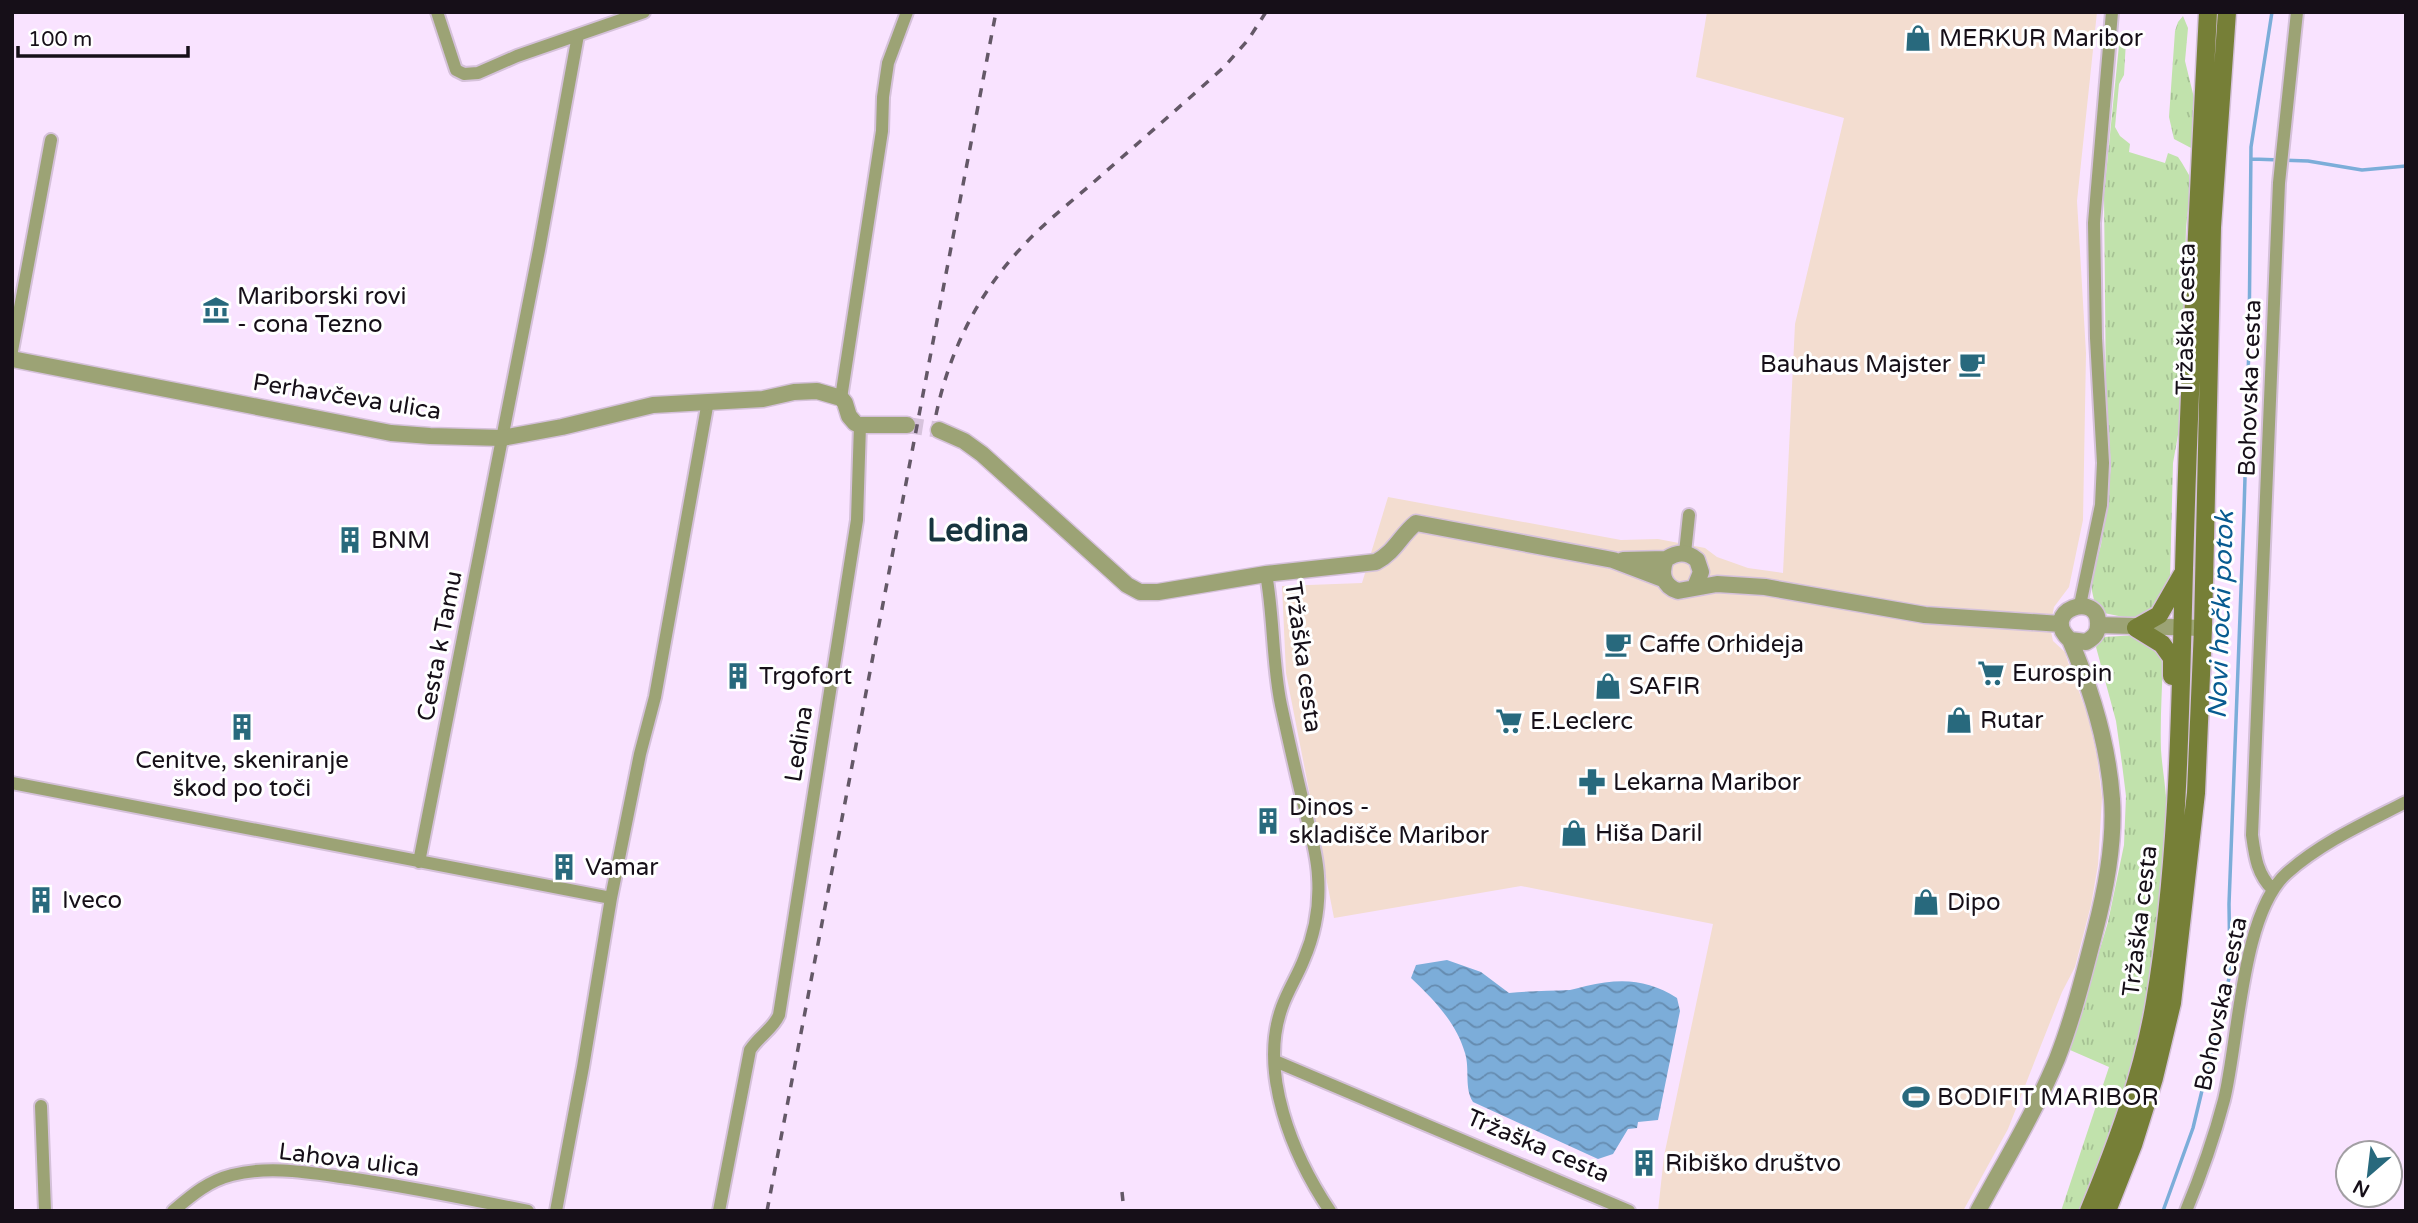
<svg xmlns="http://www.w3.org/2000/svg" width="2418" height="1223" font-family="'Varela Round',sans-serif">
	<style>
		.commercial { fill: #f3ddd0 }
		.grass { fill: url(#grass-tufts) }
		.water { fill: url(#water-waves) }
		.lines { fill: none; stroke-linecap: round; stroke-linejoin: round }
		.stream { stroke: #7cadd9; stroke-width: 3.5 }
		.tertiary-tunnel { stroke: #d7c3dc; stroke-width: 16; stroke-dasharray: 16 8; stroke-linecap: butt }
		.minor-casing { stroke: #d5c1da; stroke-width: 16 }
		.tertiary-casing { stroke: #d5c1da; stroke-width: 19 }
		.secondary-casing { stroke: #d5c1da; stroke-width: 21 }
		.minor { stroke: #9ca375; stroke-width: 12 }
		.tertiary { stroke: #9ca375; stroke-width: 16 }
		.secondary { stroke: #767f37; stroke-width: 18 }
		.rail { stroke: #645867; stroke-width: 3.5; stroke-dasharray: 9 9; stroke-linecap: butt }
		.labels { text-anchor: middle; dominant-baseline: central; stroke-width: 6; stroke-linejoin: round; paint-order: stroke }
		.poi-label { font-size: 24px; fill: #160f18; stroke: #fff; text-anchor: start }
		.street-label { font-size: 24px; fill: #160f18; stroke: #fff }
		.water-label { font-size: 26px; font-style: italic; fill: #085b91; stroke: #fff }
		.district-label { font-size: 32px; font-weight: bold; fill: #17353f; stroke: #fff }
	</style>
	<defs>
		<pattern id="grass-tufts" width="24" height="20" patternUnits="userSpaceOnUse" patternTransform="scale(1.75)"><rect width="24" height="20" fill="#c1e2ac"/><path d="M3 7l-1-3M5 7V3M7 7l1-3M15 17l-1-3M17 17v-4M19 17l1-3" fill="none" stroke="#a5c193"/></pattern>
		<pattern id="water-waves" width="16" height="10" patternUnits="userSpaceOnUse" patternTransform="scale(1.75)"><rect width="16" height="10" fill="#7cadd9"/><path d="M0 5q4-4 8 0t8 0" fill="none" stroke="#658baf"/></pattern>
	</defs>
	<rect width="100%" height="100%" fill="#f9e3ff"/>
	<path class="commercial" d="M1707 12H2097L2077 201 2086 353 2083 520 2069 587 2054 607 2050 627 2053 641 2065 652 2068 662 2088 716 2097 756 2102 798 2098 865 2091 905 2075 967 2062 992 2008 1129 1963 1211H1658L1664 1156 1713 924 1521 886 1334 918 1286 673 1282 586 1362 583 1388 497 1621 540 1658 539 1705 548 1717 557 1748 568 1783 573 1795 324 1844 118 1696 77Z"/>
	<path class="grass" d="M2183 16 2188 28 2185 61 2196 106 2193 149 2174 139 2169 117 2175 31 2178 22Z
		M2126 41 2124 75 2119 84 2115 127 2120 136 2130 144 2129 152 2165 163 2168 153 2178 157 2182 163 2189 175 2190 191 2186 228 2181 418 2173 463 2170 580 2150 615 2133 619 2104 613 2094 600 2092 591V577L2101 545 2111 467 2106 396 2104 194 2119 45Z
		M2138 635 2156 648 2163 660C2162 690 2160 721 2161 750 2162 766 2165 782 2166 798 2168 824 2165 852 2164 877 2156 993 2124 1104 2081 1211H2061L2109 1067 2070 1050 2108 922 2124 845 2126 796 2122 764 2116 721 2096 647 2103 637Z"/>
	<path class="water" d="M1447 960 1481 972 1509 993C1530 991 1550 991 1570 990 1576 989 1581 987 1586 986 1621 978 1647 979 1677 998L1680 1011 1658 1120 1638 1122 1637 1128 1628 1129 1613 1154 1598 1159 1473 1102C1464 1088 1470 1069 1465 1053 1456 1022 1434 1000 1411 978L1416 965Z"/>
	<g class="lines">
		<path class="stream" d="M2252 159 2308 161 2362 170 2406 166
			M2163 1211 2193 1128 2230 974 2229 904 2244 511 2249 344 2251 147 2272 12"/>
		<path class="tertiary-tunnel" d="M907 425 939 430"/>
		<defs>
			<path id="minor" d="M437 12 456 70 464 74 478 73 517 56 644 12
				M12 351 51 140
				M841 398 882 131 883 97 888 63 907 12
				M1685 553 1689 515
				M1266 574C1274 617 1272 662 1281 705 1289 742 1297 778 1306 814 1311 834 1317 855 1318 876 1320 905 1316 931 1304 959 1298 975 1288 990 1282 1007 1258 1073 1293 1156 1330 1211
				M2080 605 2101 505 2103 463 2096 338 2094 223 2112 12
				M12 783 611 898
				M419 862 539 250 578 35
				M2273 890C2257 874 2255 857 2252 835L2279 183 2297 12
				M1275 1061 1629 1211
				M41 1106 45 1211
				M173 1211C192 1195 208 1181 232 1175 270 1165 311 1173 349 1178 409 1187 469 1199 528 1211
				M556 1211 583 1067 611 898 640 754 655 697 708 401
				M719 1211 750 1050C759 1036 773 1029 779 1015L857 520 860 425
				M2186 1211C2201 1175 2214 1138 2224 1100 2239 1040 2241 914 2287 873 2322 842 2365 823 2406 802"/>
			<path id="tertiary" d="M12 359 391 433 430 436 502 438 562 427 653 405 763 399 794 392 817 391 841 398 845 403 849 416 855 423 860 425H907
				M939 430 964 441 982 454 1127 585 1140 592H1158L1266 574 1376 562C1396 551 1400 536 1416 523L1613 560 1663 579
				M1623 560 1666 559
				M1695 587 1701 572 1697 560C1687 551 1677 552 1666 559 1660 573 1663 586 1678 591L1717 584 1765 587 1925 615 2061 624
				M2098 625 2203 628
				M1978 1211C2005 1161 2035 1112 2057 1059 2073 1018 2084 974 2095 931 2106 889 2115 843 2112 799 2108 743 2092 691 2070 640 2038 611 2100 589 2098 625 2098 634 2093 638 2086 642L2070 640"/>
			<path id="secondary" d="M2136 628 2162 644 2172 658V676
				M2136 628 2159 615 2182 575
				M2089 1211C2117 1144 2143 1074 2155 1002 2181 848 2180 691 2185 535 2190 361 2199 187 2208 12
				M2107 1211 2133 1145 2154 1078 2172 1003 2196 793 2203 628 2212 227 2227 12"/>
		</defs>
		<use href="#minor" class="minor-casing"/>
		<use href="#tertiary" class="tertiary-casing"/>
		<use href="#secondary" class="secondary-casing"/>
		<use href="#minor" class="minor"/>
		<use href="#tertiary" class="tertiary"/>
		<use href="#secondary" class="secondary"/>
		<path class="rail" d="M936 415C949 352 978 293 1023 246 1045 222 1071 202 1095 181 1138 143 1181 106 1224 67L1248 40 1266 12
			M1122 1192 1124 1211
			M767 1211 996 12"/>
	</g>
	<defs>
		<symbol id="shop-bare" viewBox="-9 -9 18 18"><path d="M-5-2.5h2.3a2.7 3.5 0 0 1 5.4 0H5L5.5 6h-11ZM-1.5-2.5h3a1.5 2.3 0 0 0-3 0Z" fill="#28697d" stroke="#fff" stroke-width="2.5" paint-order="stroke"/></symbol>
		<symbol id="museum-bare" viewBox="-9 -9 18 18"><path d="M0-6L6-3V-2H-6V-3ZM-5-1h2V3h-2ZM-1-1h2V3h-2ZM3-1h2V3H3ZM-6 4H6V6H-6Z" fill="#28697d" stroke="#fff" stroke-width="2.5" paint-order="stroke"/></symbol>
		<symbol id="cafe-bare" viewBox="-9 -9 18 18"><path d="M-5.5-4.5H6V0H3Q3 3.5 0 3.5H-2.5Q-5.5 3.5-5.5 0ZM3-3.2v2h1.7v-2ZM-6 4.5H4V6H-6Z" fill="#28697d" stroke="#fff" stroke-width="2.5" paint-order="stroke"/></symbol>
		<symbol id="building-bare" viewBox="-9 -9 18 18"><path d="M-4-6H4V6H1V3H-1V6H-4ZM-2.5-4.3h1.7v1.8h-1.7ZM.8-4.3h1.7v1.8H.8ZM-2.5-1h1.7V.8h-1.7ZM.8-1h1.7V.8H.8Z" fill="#28697d" stroke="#fff" stroke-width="2.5" paint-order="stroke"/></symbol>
		<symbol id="supermarket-bare" viewBox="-9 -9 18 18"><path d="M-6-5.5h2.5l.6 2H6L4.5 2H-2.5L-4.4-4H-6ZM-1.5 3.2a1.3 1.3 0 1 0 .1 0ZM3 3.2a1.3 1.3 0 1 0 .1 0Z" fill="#28697d" stroke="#fff" stroke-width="2.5" paint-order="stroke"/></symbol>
		<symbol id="pharmacy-bare" viewBox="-9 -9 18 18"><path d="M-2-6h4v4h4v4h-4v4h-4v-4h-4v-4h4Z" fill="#28697d" stroke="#fff" stroke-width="2.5" paint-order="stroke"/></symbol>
		<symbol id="stadium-bare" viewBox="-9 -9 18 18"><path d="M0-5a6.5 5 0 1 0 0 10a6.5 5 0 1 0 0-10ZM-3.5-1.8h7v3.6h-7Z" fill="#28697d" stroke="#fff" stroke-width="2.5" paint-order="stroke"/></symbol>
	</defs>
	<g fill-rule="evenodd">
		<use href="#shop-bare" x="1899" y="19" width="38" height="38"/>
		<use href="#museum-bare" x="197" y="291" width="38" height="38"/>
		<use href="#cafe-bare" x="1953" y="345" width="38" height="38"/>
		<use href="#building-bare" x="331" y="521" width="38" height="38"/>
		<use href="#cafe-bare" x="1599" y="625" width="38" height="38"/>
		<use href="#supermarket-bare" x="1972" y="654" width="38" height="38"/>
		<use href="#building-bare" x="719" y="657" width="38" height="38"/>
		<use href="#shop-bare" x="1589" y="667" width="38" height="38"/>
		<use href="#shop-bare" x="1940" y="701" width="38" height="38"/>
		<use href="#supermarket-bare" x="1490" y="702" width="38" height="38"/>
		<use href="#building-bare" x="223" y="708" width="38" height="38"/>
		<use href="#pharmacy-bare" x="1573" y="763" width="38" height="38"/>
		<use href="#building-bare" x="1249" y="802" width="38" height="38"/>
		<use href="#shop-bare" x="1555" y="814" width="38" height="38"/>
		<use href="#building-bare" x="545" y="848" width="38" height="38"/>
		<use href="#building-bare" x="22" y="881" width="38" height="38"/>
		<use href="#shop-bare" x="1907" y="883" width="38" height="38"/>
		<use href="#stadium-bare" x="1897" y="1078" width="38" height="38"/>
		<use href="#building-bare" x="1625" y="1144" width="38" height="38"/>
	</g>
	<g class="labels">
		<g class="poi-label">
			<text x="1939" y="38">MERKUR Maribor</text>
			<text x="237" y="296">Mariborski rovi<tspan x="237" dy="28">- cona Tezno</tspan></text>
			<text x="1951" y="364" text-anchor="end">Bauhaus Majster</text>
			<text x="371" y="540">BNM</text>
			<text x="1639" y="644">Caffe Orhideja</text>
			<text x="2012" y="673">Eurospin</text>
			<text x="759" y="676">Trgofort</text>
			<text x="1629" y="686">SAFIR</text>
			<text x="1980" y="720">Rutar</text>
			<text x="1530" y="721">E.Leclerc</text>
			<text x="242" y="760" text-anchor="middle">Cenitve, skeniranje<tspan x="242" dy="28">škod po toči</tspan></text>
			<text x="1613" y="782">Lekarna Maribor</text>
			<text x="1289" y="807">Dinos -<tspan x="1289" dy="28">skladišče Maribor</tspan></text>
			<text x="1595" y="833">Hiša Daril</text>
			<text x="585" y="867">Vamar</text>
			<text x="62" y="900">Iveco</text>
			<text x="1947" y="902">Dipo</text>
			<text x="1937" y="1097">BODIFIT MARIBOR</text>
			<text x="1665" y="1163">Ribiško društvo</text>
		</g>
		<g class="street-label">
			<text transform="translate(2186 319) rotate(-89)">Tržaška cesta</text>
			<text transform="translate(2250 388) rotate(-88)">Bohovska cesta</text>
			<text transform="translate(347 397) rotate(9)">Perhavčeva ulica</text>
			<text transform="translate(440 646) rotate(-79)">Cesta k Tamu</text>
			<text transform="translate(1303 657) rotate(82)">Tržaška cesta</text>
			<text transform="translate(799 744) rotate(-81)">Ledina</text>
			<text transform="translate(2140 921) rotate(-83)">Tržaška cesta</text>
			<text transform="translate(2221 1004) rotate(-78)">Bohovska cesta</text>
			<text transform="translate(1538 1146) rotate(23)">Tržaška cesta</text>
			<text transform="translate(349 1160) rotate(7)">Lahova ulica</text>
		</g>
		<g class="water-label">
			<text transform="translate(2221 615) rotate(-88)">Novi hočki potok</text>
		</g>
		<g class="district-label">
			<text x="978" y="531">Ledina</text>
		</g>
	</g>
	<rect width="2418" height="1223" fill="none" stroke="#160f18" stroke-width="28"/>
	<g transform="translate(2369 1174) rotate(208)"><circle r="33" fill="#ffffff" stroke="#a29fa3" stroke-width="2"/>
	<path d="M0-5L12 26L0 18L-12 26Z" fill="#28697d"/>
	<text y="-10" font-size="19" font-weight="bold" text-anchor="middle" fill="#160f18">N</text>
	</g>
	<path d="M18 46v10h170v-10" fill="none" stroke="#160f18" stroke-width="3.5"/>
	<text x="28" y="46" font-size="21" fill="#160f18" stroke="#ffffff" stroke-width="5" paint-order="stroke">100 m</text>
</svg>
